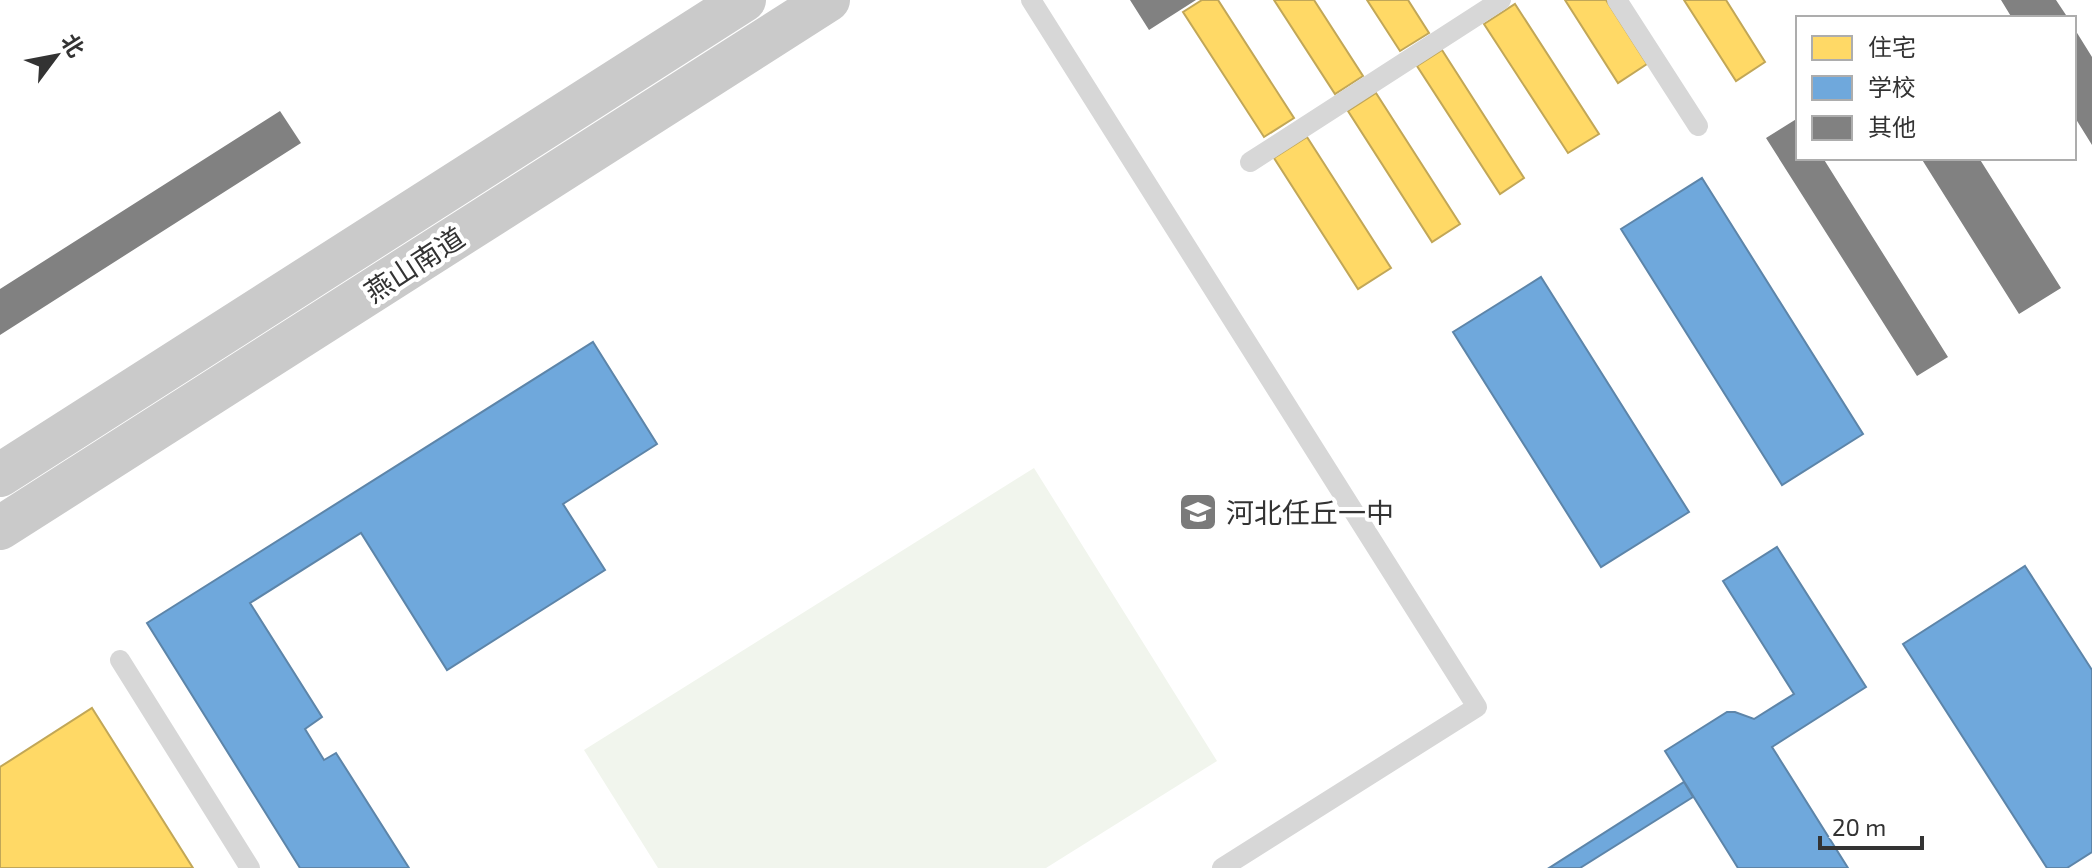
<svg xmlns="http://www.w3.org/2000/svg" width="2092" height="868" font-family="'Exo 2','Noto Sans SC',sans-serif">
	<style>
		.green { fill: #f1f5ed }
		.homes { fill: #ffd966; stroke: #c2a757; stroke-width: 2 }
		.schools { fill: #6fa8dc; stroke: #5d85a9; stroke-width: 2 }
		.building { fill: #818181 }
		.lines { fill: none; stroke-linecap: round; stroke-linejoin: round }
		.lane { stroke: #d7d7d7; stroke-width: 20 }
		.primary { stroke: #cacaca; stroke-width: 44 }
		.labels { text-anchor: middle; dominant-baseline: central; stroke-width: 8; stroke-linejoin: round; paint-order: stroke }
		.street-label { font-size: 28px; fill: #333; stroke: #fff }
		.poi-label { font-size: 28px; fill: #333; stroke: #fff; text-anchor: start }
	</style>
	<rect width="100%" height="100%" fill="#fff"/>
	<path class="green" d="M1034 468 1217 761 1046 868H658L584 750Z"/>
	<path class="homes" d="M1202 0H1218L1294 118 1264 137 1183 12Z
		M1274 0H1314L1363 76 1335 94Z
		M1367 0H1408L1429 33 1400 51Z
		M1565 0H1606L1647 64 1618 83Z
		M1684 0H1726L1765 62 1736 81Z
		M1515 4 1599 134 1568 153 1484 24Z
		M1442 50 1524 178 1500 194 1417 66Z
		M1376 93 1460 224 1432 242 1348 111Z
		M1307 137 1391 268 1358 289 1274 158Z
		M92 708 193 868H0V767Z"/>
	<path class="schools" d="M1702 178 1863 434 1782 485 1621 229Z
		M1541 277 1689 512 1601 567 1453 332Z
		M593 342 657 444 563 504 605 570 447 670 361 533 250 603 322 717 305 729 324 760 336 753 409 868H300L147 623Z
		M1777 547 1866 687 1772 747 1848 868H1738L1665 751 1727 712H1735L1754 719 1794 694 1723 581Z
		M2025 566 2092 670V852L2067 868H2047L1903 644Z
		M1684 782 1693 797 1580 868H1549Z"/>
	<path class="building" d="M1130 0H1196L1149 30Z
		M2001 0H2056L2068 18H2012Z
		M2074 28 2092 57V145L2074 116Z
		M280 111 301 143 0 335V289Z
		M1798 118V158H1823L1948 357 1917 376 1766 138Z
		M1921 158H1979L2061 288 2019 314Z"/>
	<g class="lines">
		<path class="lane" d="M1031 0 1477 707 1222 868
			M1617 0 1698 126
			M1250 162 1501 0
			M120 660 250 868"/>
		<path class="primary" d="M0 475 744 0
			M0 528 828 0"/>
	</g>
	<defs>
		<symbol id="school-square" viewBox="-11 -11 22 22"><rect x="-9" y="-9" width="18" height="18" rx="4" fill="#7a7a7a" stroke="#fff"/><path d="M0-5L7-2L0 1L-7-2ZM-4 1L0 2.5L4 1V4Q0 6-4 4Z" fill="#fff"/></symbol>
	</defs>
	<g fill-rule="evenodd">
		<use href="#school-square" x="1176" y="490" width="44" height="44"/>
	</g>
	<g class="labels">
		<g class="street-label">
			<text transform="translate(414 264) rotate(-33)">燕山南道</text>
		</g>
		<g class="poi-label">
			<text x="1226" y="512">河北任丘一中</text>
		</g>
	</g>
	<rect x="1796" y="16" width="280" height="144" fill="#ffffff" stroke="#adadad" stroke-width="2"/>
	<rect x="1812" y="36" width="40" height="24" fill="#ffd966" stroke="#adadad" stroke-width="2"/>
	<text x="1868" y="56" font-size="24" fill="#333333">住宅</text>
	<rect x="1812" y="76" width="40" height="24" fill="#6fa8dc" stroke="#adadad" stroke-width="2"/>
	<text x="1868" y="96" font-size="24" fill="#333333">学校</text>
	<rect x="1812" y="116" width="40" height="24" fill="#818181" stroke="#adadad" stroke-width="2"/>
	<text x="1868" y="136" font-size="24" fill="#333333">其他</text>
	<g transform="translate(56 56) rotate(58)" stroke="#ffffff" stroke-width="6" paint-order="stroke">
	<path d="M0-6L14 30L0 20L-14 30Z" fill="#333333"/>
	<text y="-12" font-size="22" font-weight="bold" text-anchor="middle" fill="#333333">北</text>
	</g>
	<path d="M1820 836v12h102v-12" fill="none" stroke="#333333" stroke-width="4"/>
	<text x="1832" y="836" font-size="24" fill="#333333" stroke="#ffffff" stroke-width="6" paint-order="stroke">20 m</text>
</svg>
